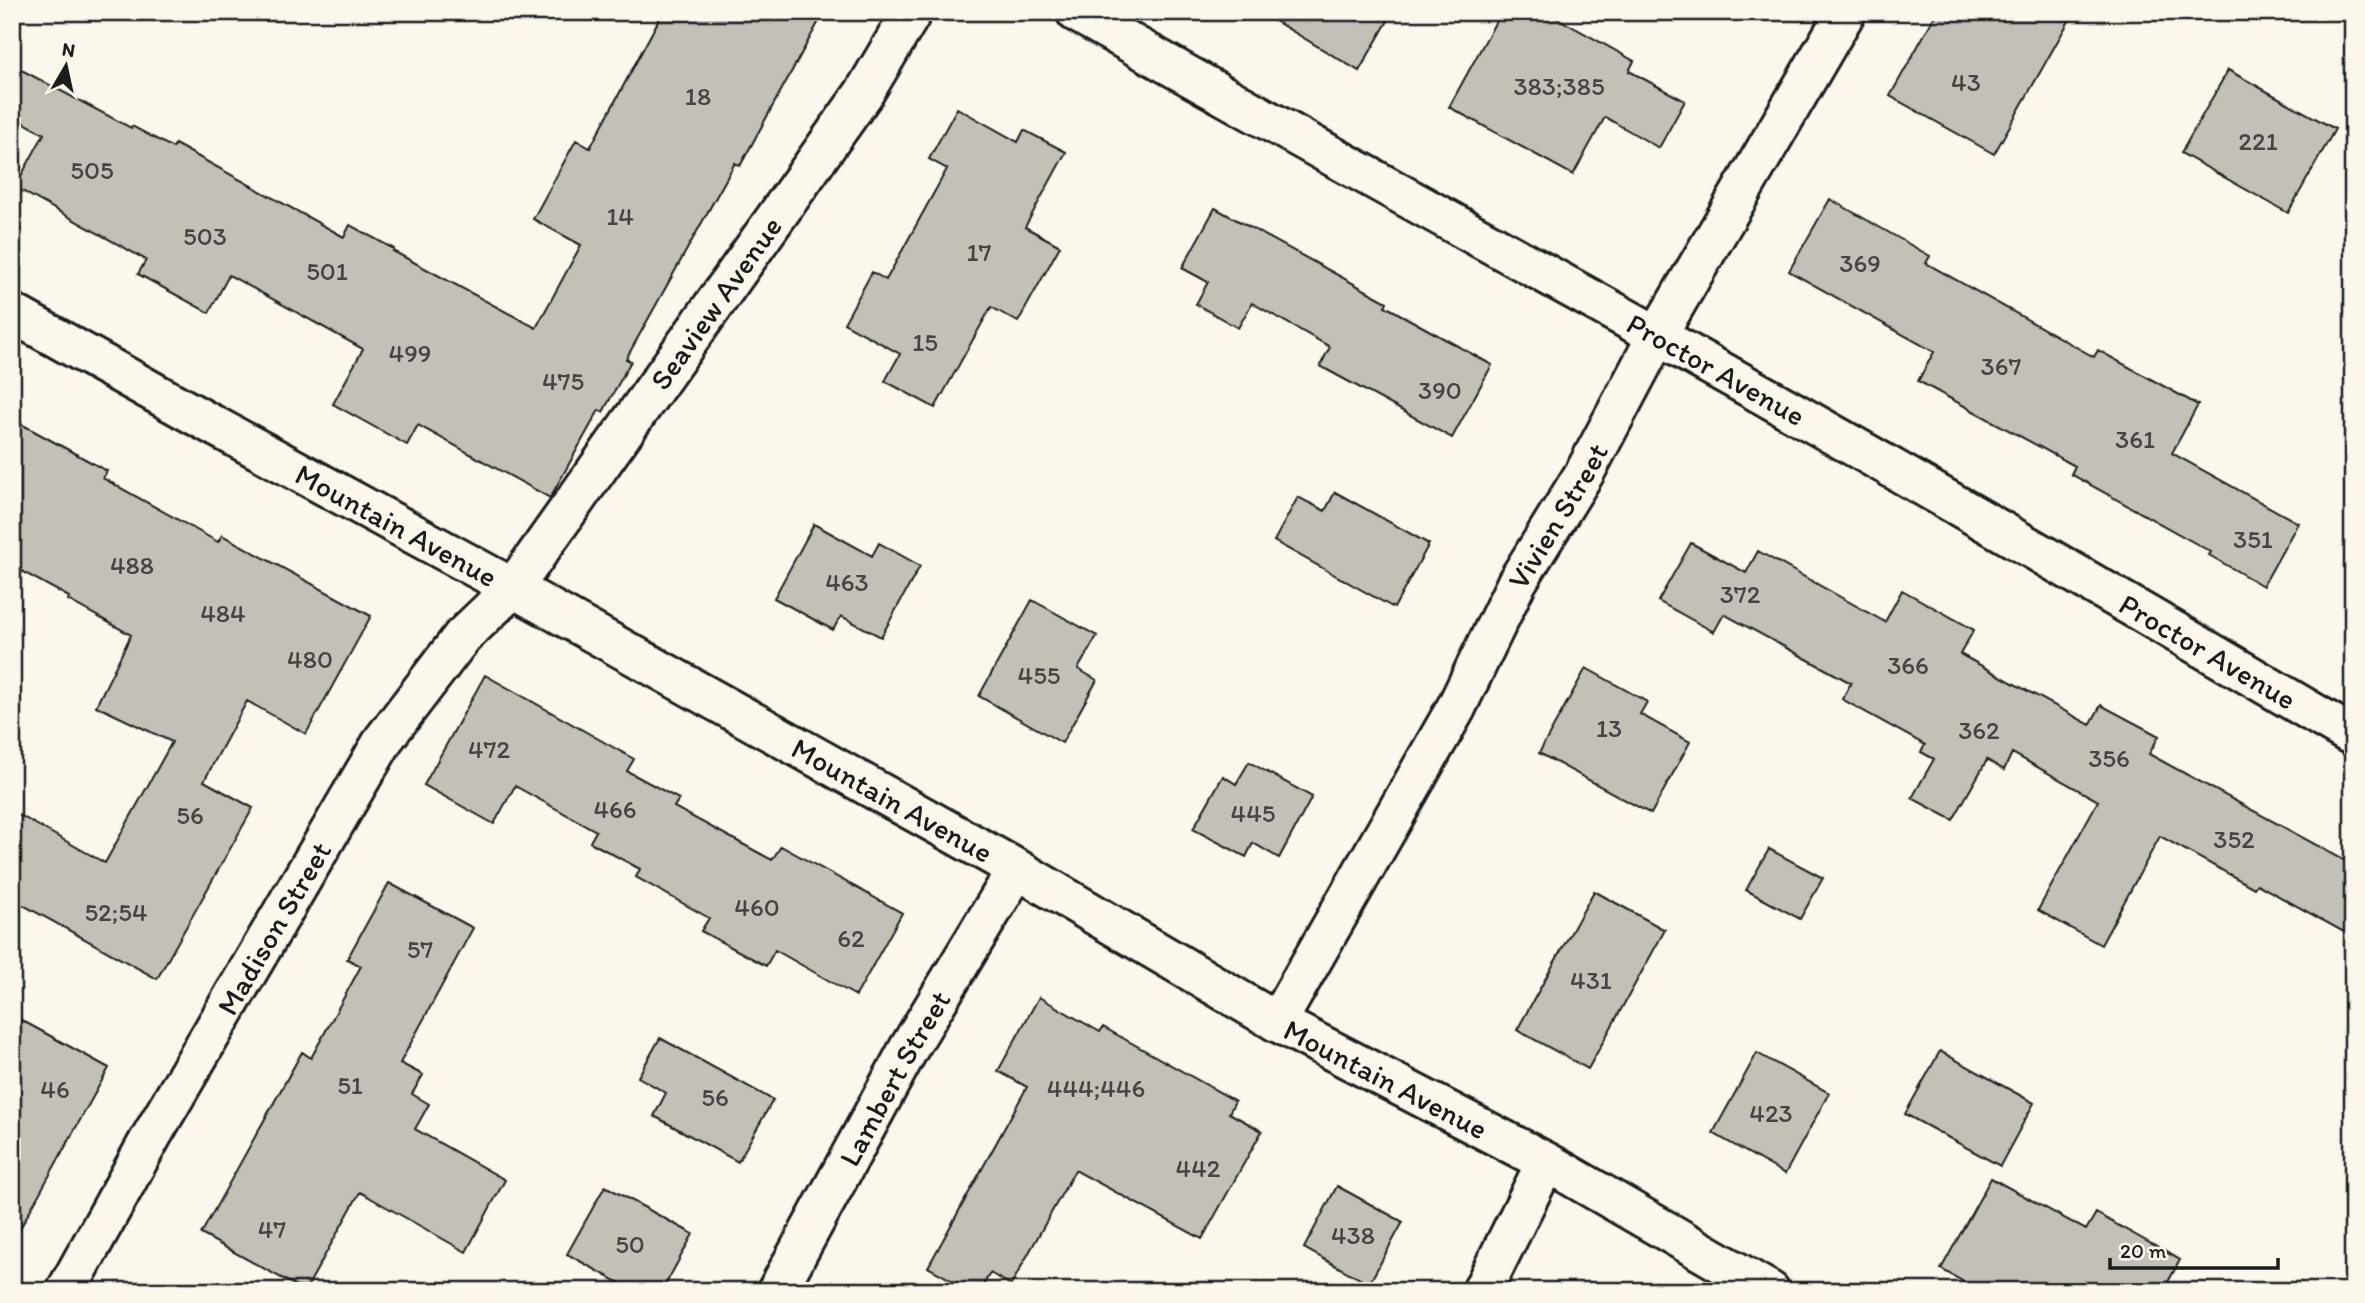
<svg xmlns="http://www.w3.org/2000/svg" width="2365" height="1303" font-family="Itim,sans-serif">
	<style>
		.building { fill: #c3c0b8; stroke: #1c1c1c; stroke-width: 2 }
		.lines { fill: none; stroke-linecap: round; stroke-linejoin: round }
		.minor-casing { stroke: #1c1c1c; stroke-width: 44 }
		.tertiary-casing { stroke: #1c1c1c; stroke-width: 44 }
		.minor { stroke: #fbf7ec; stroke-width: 38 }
		.tertiary { stroke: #fbf7ec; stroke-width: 38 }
		.labels { text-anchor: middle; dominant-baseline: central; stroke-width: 7; stroke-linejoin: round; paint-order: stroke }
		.number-label { font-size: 26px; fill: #464543 }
		.street-label { font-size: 30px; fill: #1c1c1c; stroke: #fbf7ec }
	</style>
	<rect width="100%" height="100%" fill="#fbf7ec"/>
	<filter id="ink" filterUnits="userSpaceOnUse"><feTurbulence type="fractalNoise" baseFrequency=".0143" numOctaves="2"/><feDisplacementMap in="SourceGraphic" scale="14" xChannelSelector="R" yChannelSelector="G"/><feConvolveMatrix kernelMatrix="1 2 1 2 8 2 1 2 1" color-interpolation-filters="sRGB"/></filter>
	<g filter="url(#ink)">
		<path class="building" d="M663 12H824L740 166 735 163 626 359 631 361 603 412 599 410 550 498 418 425 407 445 333 404 363 349 229 275 209 313 138 274 146 260 15 187 44 134 12 116V65L131 128 132 126 173 148 175 144 344 237 350 225 394 249 393 251 536 328 581 245 533 219 576 140 590 148Z
			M1260 12H1393L1359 71Z
			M1501 12H1546L1634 61 1629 71 1685 101 1659 148 1605 117 1573 175 1449 107Z
			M1937 12H2074L1994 154 1890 96Z
			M2228 70 2335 129 2288 213 2181 153Z
			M957 108 1018 142 1024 130 1066 152 1025 227 1060 246 1018 322 991 307 935 408 885 381 900 354 844 323 872 272 886 280 947 169 929 159Z
			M1830 199 1930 256 1926 263 2094 357 2098 350 2198 405 2172 453 2298 523 2263 586 2209 555 2211 552 2071 474 2075 466 1918 381 1934 352 1789 271Z
			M1215 208 1387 302 1385 306 1492 365 1452 438 1320 366 1330 347 1252 303 1238 328 1196 304 1208 282 1182 268Z
			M12 419 107 471 103 478 218 542 222 535 371 616 306 734 247 701 204 781 253 808 157 979 12 899V811L105 863 172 742 96 706 131 635 68 600 69 597 12 566Z
			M1335 492 1429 544 1394 608 1274 541 1298 497 1325 511Z
			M814 524 872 556 879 543 920 566 881 637 841 616 833 630 774 598Z
			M1691 543 1746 573 1758 551 1885 622 1902 590 1974 630 1960 654 2090 725 2101 705 2159 736 2149 754 2353 865V937L2257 884 2254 888 2160 836 2101 945 2038 910 2098 801 2012 753 2004 770 1987 760 1953 820 1912 798 1934 759 1921 752 1925 745 1842 699 1851 683 1724 614 1714 632 1658 601Z
			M1032 600 1097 636 1078 669 1097 680 1062 743 979 696Z
			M1586 668 1647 702 1640 714 1690 742 1651 814 1539 753Z
			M485 675 634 759 627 771 679 799 674 807 772 860 781 846 902 913 856 996 775 950 766 966 701 931 709 918 636 877 640 869 590 842 596 831 515 786 494 824 424 785Z
			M1249 762 1312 797 1279 858 1253 843 1246 857 1193 829 1223 776 1236 784Z
			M1769 849 1823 878 1800 919 1746 890Z
			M389 883 473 928 400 1063 423 1075 412 1094 429 1104 415 1129 505 1180 466 1252 360 1192 305 1291 201 1234 302 1052 311 1058 361 966 347 959Z
			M1594 891 1665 930 1588 1069 1517 1030Z
			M1039 997 1100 1032 1103 1027 1235 1101 1229 1113 1262 1131 1202 1239 1075 1170 1011 1285 990 1273 980 1291H971L928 1267 1027 1087 998 1071Z
			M12 1015 109 1068 12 1243Z
			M660 1038 773 1100 738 1162 654 1116 666 1093 638 1077Z
			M1940 1051 2034 1103 2000 1166 1905 1114Z
			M1757 1053 1829 1093 1785 1174 1713 1133Z
			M1991 1178 2086 1230 2096 1213 2180 1260 2163 1291H1980L1941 1269Z
			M605 1186 693 1234 662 1291H634L567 1254Z
			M1337 1186 1403 1222 1369 1284 1304 1248Z"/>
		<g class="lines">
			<defs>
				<g id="minor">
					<path id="s1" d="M1076 12C1268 122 1463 228 1656 335 1890 465 2122 600 2353 736"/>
					<path id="s2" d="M1277 1022 1456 708 1517 582 1585 472 1657 336 1846 12"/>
					<path id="s3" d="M66 1291 151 1137 384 739 462 637 513 588 864 93 912 12"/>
					<path id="s4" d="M777 1291 909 1048 1017 869"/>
					<path d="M1482 1291 1546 1162"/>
				</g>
				<g id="tertiary">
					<path id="s5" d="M12 313 191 413 513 588 1017 869 1277 1022 1552 1165 1770 1291"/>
				</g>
			</defs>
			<use href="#minor" class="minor-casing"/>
			<use href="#tertiary" class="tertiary-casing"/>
			<use href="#minor" class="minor"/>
			<use href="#tertiary" class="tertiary"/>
		</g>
	</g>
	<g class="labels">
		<g class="number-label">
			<text x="1966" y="82">43</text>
			<text x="1559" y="86">383;385</text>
			<text x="698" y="96">18</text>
			<text x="2258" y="141">221</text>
			<text x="92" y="170">505</text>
			<text x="620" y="216">14</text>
			<text x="205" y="236">503</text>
			<text x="979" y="252">17</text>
			<text x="1860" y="263">369</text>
			<text x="327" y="271">501</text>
			<text x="925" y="342">15</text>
			<text x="410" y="353">499</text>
			<text x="2001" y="366">367</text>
			<text x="563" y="381">475</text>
			<text x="1440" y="390">390</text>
			<text x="2135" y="439">361</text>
			<text x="2253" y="539">351</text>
			<text x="132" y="565">488</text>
			<text x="847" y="582">463</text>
			<text x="1740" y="594">372</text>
			<text x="223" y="613">484</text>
			<text x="310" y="659">480</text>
			<text x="1908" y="665">366</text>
			<text x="1039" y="675">455</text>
			<text x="1609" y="728">13</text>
			<text x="1979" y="730">362</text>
			<text x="489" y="749">472</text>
			<text x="2109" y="758">356</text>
			<text x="615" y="809">466</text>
			<text x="1253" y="813">445</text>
			<text x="190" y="815">56</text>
			<text x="2234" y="839">352</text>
			<text x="757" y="907">460</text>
			<text x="116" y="912">52;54</text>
			<text x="851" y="938">62</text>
			<text x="420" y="949">57</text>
			<text x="1591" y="980">431</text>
			<text x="350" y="1085">51</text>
			<text x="1096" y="1088">444;446</text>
			<text x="55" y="1089">46</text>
			<text x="715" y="1097">56</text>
			<text x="1771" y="1113">423</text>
			<text x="1198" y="1168">442</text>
			<text x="272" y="1229">47</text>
			<text x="1353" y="1235">438</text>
			<text x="630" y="1244">50</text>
		</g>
		<g class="street-label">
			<text stroke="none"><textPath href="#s3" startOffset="1186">Seaview Avenue</textPath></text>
			<text stroke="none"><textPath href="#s1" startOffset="733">Proctor Avenue</textPath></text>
			<text stroke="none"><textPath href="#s2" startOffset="579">Vivien Street</textPath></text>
			<text stroke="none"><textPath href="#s5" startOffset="439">Mountain Avenue</textPath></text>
			<text stroke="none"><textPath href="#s1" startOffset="1300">Proctor Avenue</textPath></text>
			<text stroke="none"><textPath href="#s5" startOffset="1006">Mountain Avenue</textPath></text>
			<text stroke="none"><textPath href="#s3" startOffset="418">Madison Street</textPath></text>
			<text stroke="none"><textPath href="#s4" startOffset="243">Lambert Street</textPath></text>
			<text stroke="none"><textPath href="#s5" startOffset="1573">Mountain Avenue</textPath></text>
		</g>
	</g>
	<rect width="2365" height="1303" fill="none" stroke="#fbf7ec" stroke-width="42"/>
	<rect x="21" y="21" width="2323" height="1261" fill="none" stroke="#1c1c1c" stroke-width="2.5" filter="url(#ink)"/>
	<g transform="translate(66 66) rotate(9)" stroke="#fbf7ec" stroke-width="5" paint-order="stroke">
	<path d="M0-5L12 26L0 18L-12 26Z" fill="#1c1c1c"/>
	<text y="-10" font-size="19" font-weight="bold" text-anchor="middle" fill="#1c1c1c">N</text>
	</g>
	<path d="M2110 1258v10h168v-10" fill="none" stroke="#1c1c1c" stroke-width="3.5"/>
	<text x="2120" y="1258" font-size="21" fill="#1c1c1c" stroke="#fbf7ec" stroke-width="5" paint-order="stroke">20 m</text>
</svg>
